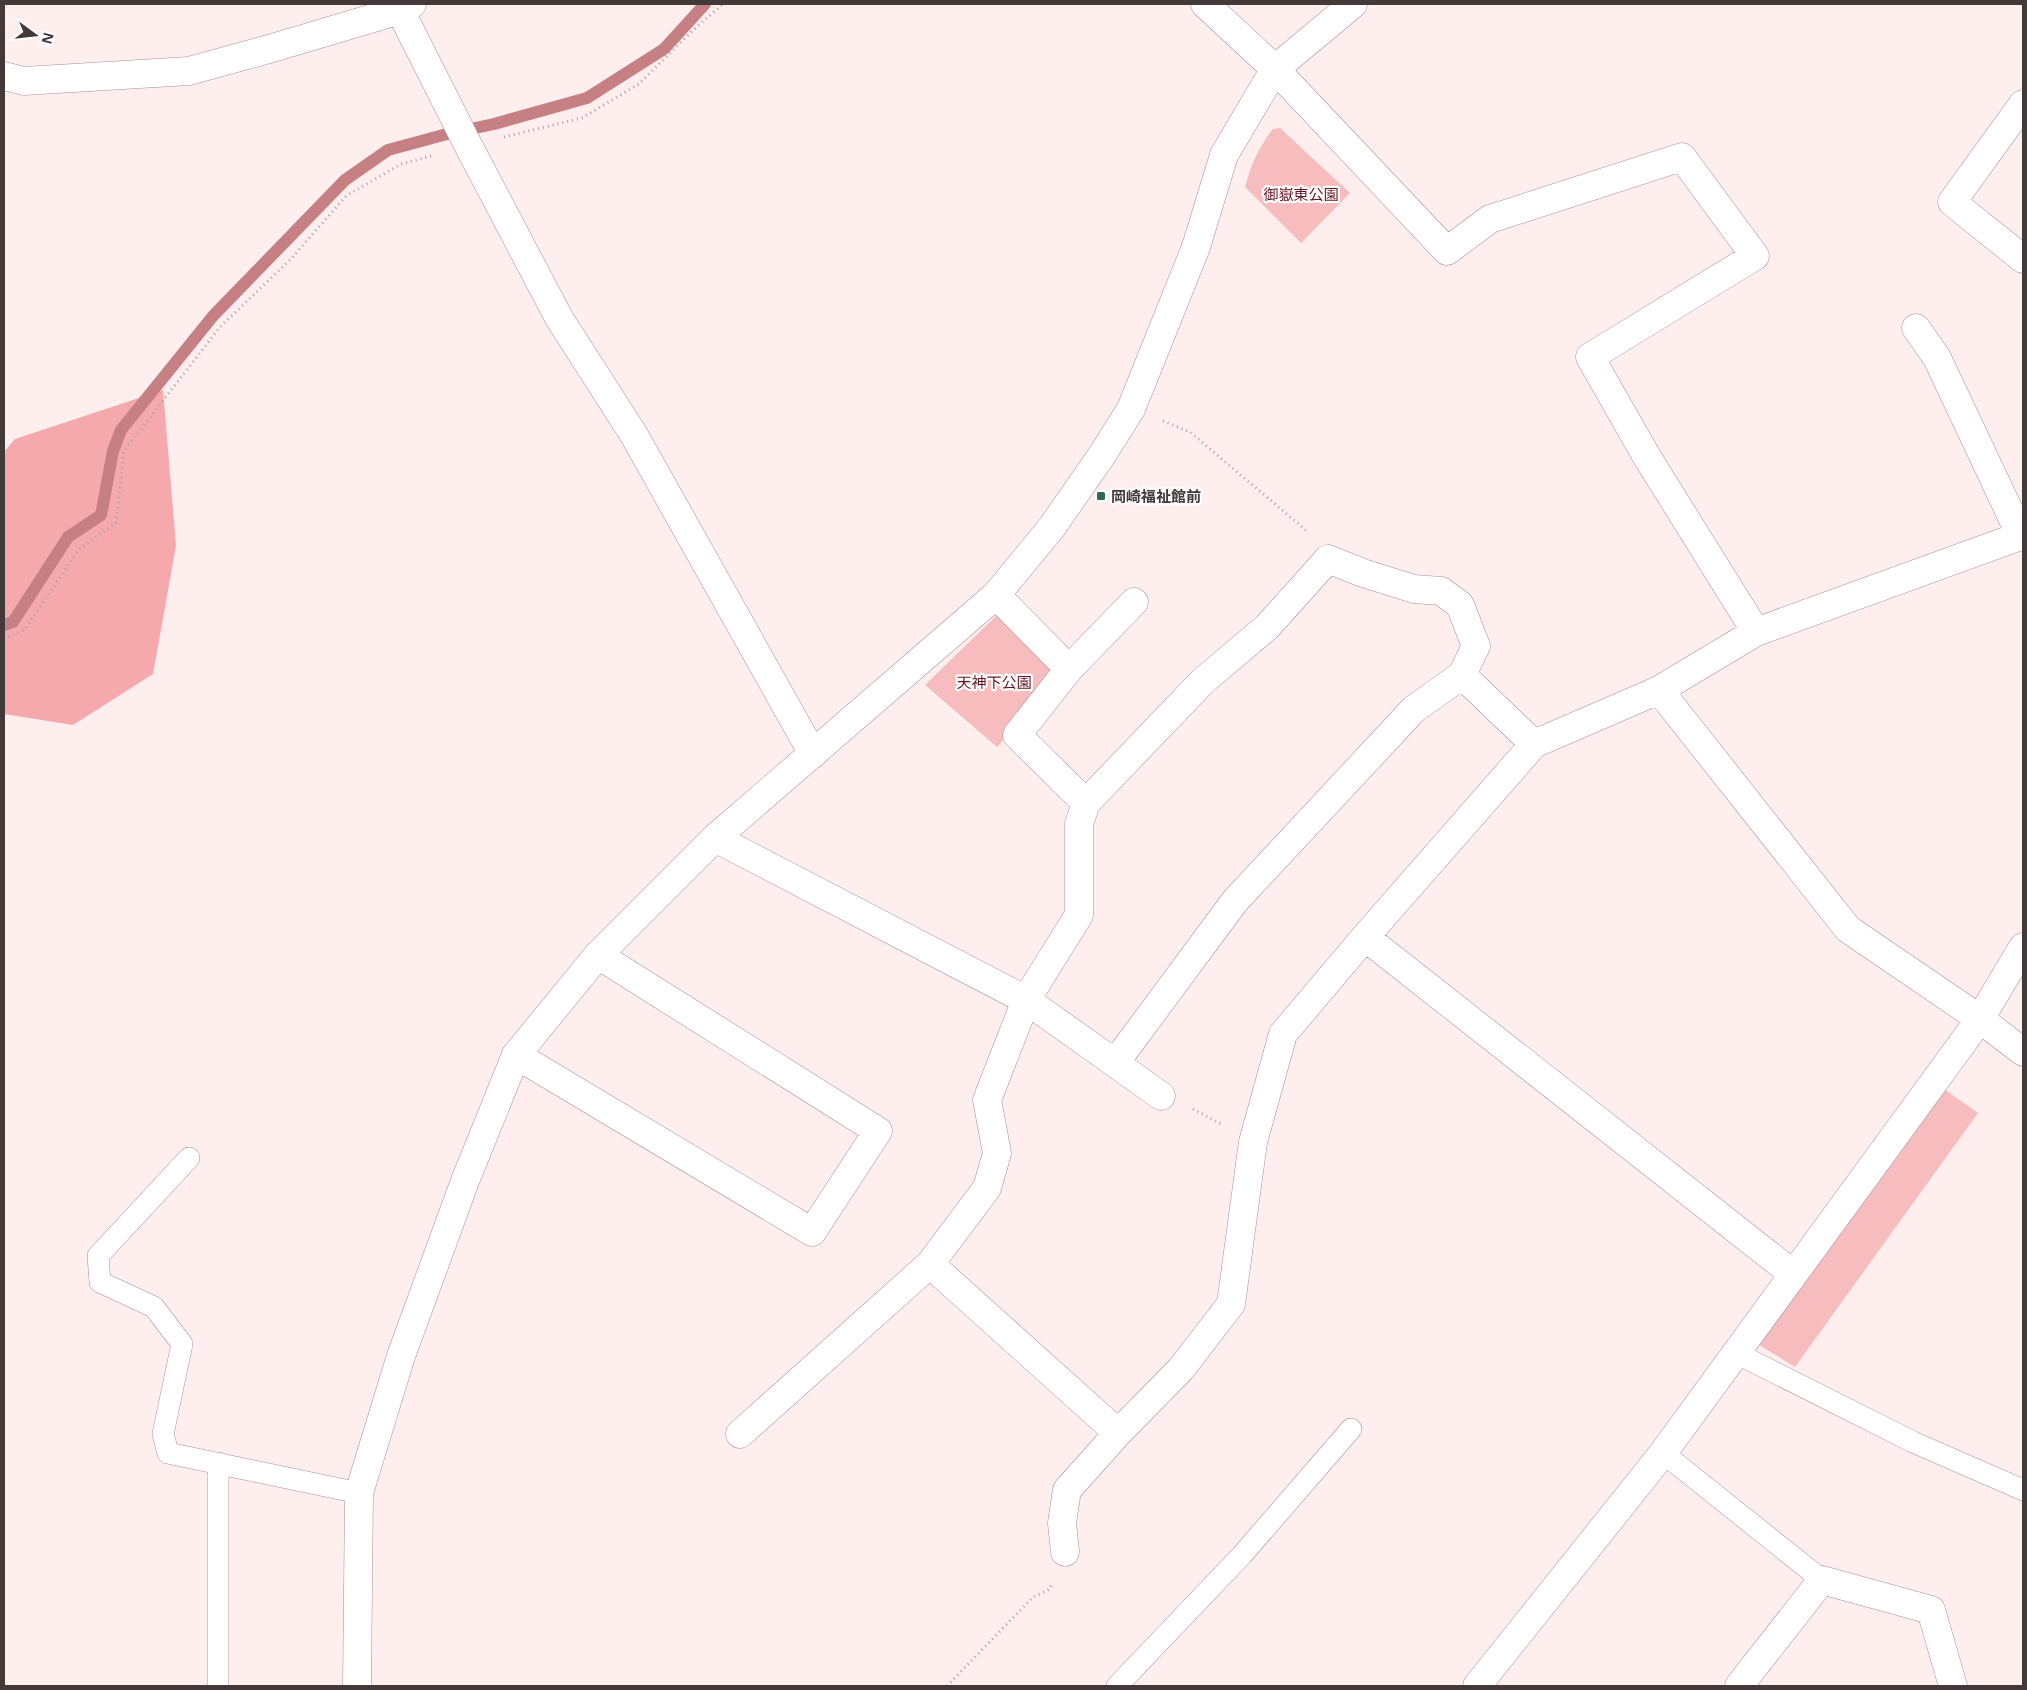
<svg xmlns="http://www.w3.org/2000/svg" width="2027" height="1690" font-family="'Open Sans','Noto Sans JP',sans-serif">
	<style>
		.green { fill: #f6bcbe }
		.forest { fill: #f6a9ac }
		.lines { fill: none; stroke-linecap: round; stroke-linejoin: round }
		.stream { stroke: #c68083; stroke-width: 12 }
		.lane-casing { stroke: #a98f90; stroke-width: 22 }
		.street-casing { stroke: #a98f90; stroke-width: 29 }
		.secondary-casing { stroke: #a98f90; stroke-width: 29 }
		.path { stroke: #afa0a0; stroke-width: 3; stroke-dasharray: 1 4; stroke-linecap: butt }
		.lane { stroke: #fff; stroke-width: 21 }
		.street { stroke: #fff; stroke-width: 28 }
		.secondary { stroke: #fff; stroke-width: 28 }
		.poi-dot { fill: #2c6852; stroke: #fff; stroke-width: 2 }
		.labels { text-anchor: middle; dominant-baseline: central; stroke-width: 4.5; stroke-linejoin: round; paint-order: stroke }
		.park-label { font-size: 15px; fill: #651221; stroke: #fff }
		.poi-label { font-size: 15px; font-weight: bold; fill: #443939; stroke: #fff; text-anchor: start }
	</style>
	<rect width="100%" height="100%" fill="#fee"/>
	<path class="green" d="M1280 128 1350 193 1301 243 1245 187C1251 165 1259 146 1273 129Z
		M999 613 1052 665 1053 683 997 747 925 685Z
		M1944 1089 1978 1113 1795 1367 1756 1343Z"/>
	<path class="forest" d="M163 390 176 546 153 674 73 725 4 714V452L15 439Z"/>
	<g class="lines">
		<path class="stream" d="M4 625 13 622 68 537 101 515 113 451 121 430 213 316 345 180 388 150 447 134 494 124 587 98 664 49 705 4"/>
		<defs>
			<path id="lane" d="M189 1158 98 1256 100 1282 154 1307 182 1344 163 1434 168 1453 359 1493
				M1736 1353 1913 1442 2023 1490
				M1663 1453 1822 1580
				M218 1463V1686
				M1117 1686 1242 1555 1351 1429"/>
			<path id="street" d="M1205 4 1275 69 1447 251 1490 219 1682 157 1755 256 1590 357 1647 457 1756 632
				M400 10 468 145 559 318 634 435 813 754
				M4 76 24 81 189 71 269 49 400 10 412 4
				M2023 104 1952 202 2023 259
				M1916 328 1937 358 2021 536
				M1069 669 1134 602
				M1462 675 1534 744
				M1659 690 1848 929 1980 1019 2023 1052
				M1086 803 1203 681 1267 627 1328 559 1363 573 1414 589 1441 591 1460 605 1476 646 1462 675 1414 709 1235 901 1115 1063 1161 1096
				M715 838 1026 1000 1115 1063
				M1365 937 1793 1274
				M516 1055 812 1232 878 1131 598 955
				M930 1264 1118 1433
				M740 1434 930 1264 987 1188 997 1153 987 1100 1026 1000 1079 915V824L1086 803 1017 735 1069 669 996 595
				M1065 1552 1062 1523 1067 1490 1118 1433 1181 1369 1231 1304 1253 1142 1283 1034 1365 937 1534 744 1659 690 1756 632 2023 535
				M1477 1686 1663 1453 1980 1019 2023 947
				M1739 1686 1822 1580 1931 1610 1953 1686"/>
			<path id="secondary" d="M357 1686 359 1493 401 1356 465 1181 516 1055 598 955 715 838 996 595 1052 527 1102 455 1131 409 1196 247 1224 155 1275 69 1353 4"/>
		</defs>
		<use href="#lane" class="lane-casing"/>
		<use href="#street" class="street-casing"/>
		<use href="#secondary" class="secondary-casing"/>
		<path class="path" d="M504 137 582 118 639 84 692 31 723 4
			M1163 421 1190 432 1308 532
			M4 639 25 629 79 549 116 523 124 451 220 327 291 259 346 196 401 164 435 155
			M1193 1109 1223 1125
			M947 1686 1033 1597 1050 1589 1052 1583"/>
		<use href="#lane" class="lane"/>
		<use href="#street" class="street"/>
		<use href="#secondary" class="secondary"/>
	</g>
	<rect class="poi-dot" x="1096" y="491" width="10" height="10" rx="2.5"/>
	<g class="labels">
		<g class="park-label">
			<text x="1301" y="194">御嶽東公園</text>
			<text x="994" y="682">天神下公園</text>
		</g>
		<g class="poi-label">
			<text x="1111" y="496">岡崎福祉館前</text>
		</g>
	</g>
	<rect width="2027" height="1690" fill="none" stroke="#443939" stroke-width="10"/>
	<g transform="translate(35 35) rotate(105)" stroke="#ffffff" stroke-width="4" paint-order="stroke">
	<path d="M0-4L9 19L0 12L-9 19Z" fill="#443939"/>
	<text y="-8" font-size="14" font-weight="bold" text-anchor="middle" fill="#443939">N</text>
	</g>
</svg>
